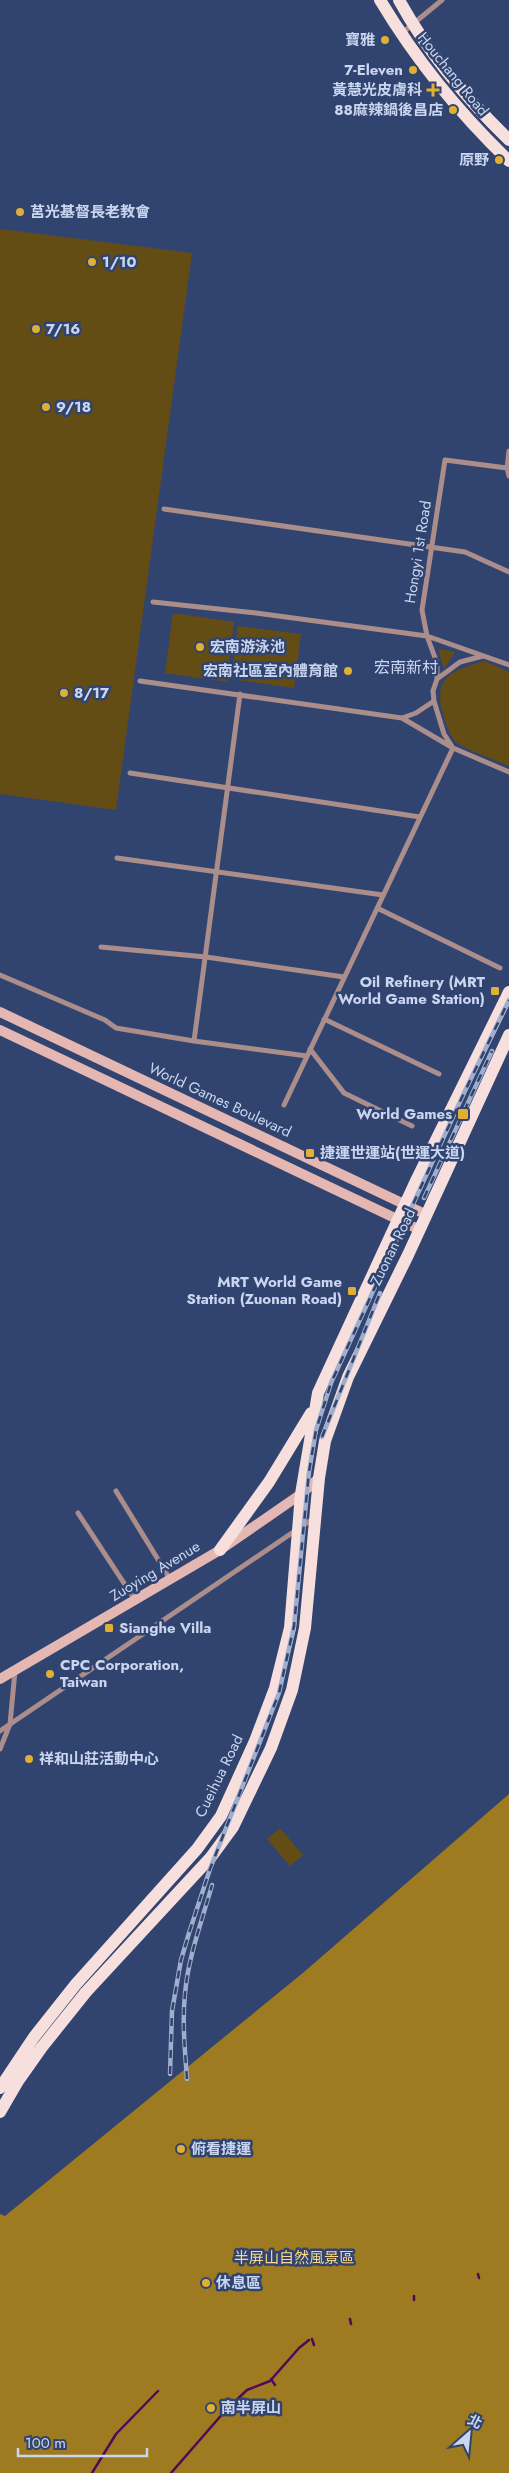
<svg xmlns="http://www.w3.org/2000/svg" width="509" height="2473" font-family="Jost,'Noto Sans TC',sans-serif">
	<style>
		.green { fill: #644d15 }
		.forest { fill: #9e7a21 }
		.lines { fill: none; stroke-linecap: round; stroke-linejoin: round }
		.stream { stroke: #540958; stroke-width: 2.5 }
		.street { stroke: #ab8e8b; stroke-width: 5 }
		.secondary { stroke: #e4b7b2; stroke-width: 10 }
		.primary { stroke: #f7dfdd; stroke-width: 12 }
		.rail-casing { stroke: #a0aecd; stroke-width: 4.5 }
		.rail { stroke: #31446f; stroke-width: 2.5; stroke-dasharray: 8; stroke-linecap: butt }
		.poi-dot { fill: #e0af34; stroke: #31446f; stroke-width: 2 }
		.labels { text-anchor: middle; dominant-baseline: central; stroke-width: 5; stroke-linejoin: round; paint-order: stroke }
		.poi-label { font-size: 15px; font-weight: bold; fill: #cad6f0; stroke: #31446f; text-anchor: start }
		.street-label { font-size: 15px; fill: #cad6f0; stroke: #31446f }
		.park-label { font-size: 15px; fill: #fad78c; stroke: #31446f }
		.neighbourhood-label { font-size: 16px; fill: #cad6f0; stroke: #31446f }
	</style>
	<rect width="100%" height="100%" fill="#31446f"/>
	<path class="green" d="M0 229 192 253 116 810 0 794Z
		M173 613 234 622 227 682 165 673Z
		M238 626 301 634 294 688 231 679Z
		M438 649 455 652 444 669Z
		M485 661 509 672V766C498 761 464 749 456 742 449 734 446 724 443 714 432 676 453 670 485 661Z
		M280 1828 303 1855 290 1866 267 1839Z"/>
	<path class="forest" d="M509 1794V2473H0V2214L5 2216 304 1972Z"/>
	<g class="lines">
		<path class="stream" d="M478 2274 479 2278
			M414 2296V2300
			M350 2319 351 2324
			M312 2339 314 2345
			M271 2379 275 2385
			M92 2473 116 2434 158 2391
			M171 2473 225 2411 247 2390 270 2381 299 2348 309 2340"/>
		<path class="street" d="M402 33 442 0
			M509 451 507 468 445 460 422 610 427 636 437 663V679L433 691 434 701 444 734 453 748 509 772
			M507 468 509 476
			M164 509 465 552 509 572
			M153 602 256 613 427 636 509 665
			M437 679 460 662 483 656
			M140 681 402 718 416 713 434 701
			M130 773 420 817
			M117 858 383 895
			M377 908 500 968
			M101 947 206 957 344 977
			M0 975 105 1020 116 1028 194 1041 307 1056
			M324 1019 439 1074
			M194 1041 240 694
			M310 1049 344 1093 412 1126
			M284 1105 453 748 402 718
			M116 1491 170 1579
			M78 1513 135 1600
			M0 1731 314 1518
			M0 1749 10 1724 15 1671"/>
		<path class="secondary" d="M0 1012 427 1215
			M0 1030 420 1230
			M0 1679 220 1550 301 1494 319 1478"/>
		<path class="primary" d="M380 0C416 60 459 113 509 161
			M399 0C428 53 466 98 509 140
			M220 1550 269 1482 311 1413
			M0 2088 34 2037 76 1984 197 1849 221 1816 255 1741 275 1688 290 1628 301 1494 318 1393 415 1183 509 992
			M0 2112 18 2081 42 2047 86 1992 211 1857 233 1827 271 1748 292 1690 305 1628 319 1478 325 1441 348 1377 408 1255 509 1035"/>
		<defs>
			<path id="rail" d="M424 1198 492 1051
				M322 1437 380 1293
				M170 2074 172 2011 181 1960 189 1933 210 1869 279 1693 294 1626 309 1472 316 1430 331 1383 464 1093 509 1000
				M187 2079C185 2051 182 2022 185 1994 188 1957 202 1921 212 1885"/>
		</defs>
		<use href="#rail" class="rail-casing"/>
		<use href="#rail" class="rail"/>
	</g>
	<g class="poi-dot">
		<circle cx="385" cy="40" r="5"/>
		<circle cx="413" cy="70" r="5"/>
		<path d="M430.5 82.5h5v5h5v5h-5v5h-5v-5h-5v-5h5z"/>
		<circle cx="453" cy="110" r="5"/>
		<circle cx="499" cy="160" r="5"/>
		<circle cx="20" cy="212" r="5"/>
		<circle cx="92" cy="262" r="5"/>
		<circle cx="36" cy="329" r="5"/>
		<circle cx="46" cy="407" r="5"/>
		<circle cx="200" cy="647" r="5"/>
		<circle cx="348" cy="671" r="5"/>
		<circle cx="64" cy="693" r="5"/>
		<rect x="490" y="986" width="10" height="10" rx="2.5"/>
		<rect x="457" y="1108" width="12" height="12" rx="2.5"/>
		<rect x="305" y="1148" width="10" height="10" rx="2.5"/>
		<rect x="347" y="1286" width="10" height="10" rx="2.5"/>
		<rect x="104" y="1623" width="10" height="10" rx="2.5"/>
		<circle cx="50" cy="1674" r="5"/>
		<circle cx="29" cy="1759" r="5"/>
		<circle cx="181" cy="2149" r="5"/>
		<circle cx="206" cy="2283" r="5"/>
		<circle cx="211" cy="2408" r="5"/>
	</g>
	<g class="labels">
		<g class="poi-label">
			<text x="375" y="40" text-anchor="end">寶雅</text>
			<text x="403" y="70" text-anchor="end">7-Eleven</text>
			<text x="422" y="90" text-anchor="end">黃慧光皮膚科</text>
			<text x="443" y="110" text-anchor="end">88麻辣鍋後昌店</text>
			<text x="489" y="160" text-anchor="end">原野</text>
			<text x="30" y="212">莒光基督長老教會</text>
			<text x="102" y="262">1/10</text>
			<text x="46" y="329">7/16</text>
			<text x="56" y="407">9/18</text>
			<text x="210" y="647">宏南游泳池</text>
			<text x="338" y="671" text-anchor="end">宏南社區室內體育館</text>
			<text x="74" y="693">8/17</text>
			<text x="485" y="982" text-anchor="end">Oil Refinery (MRT<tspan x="485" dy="17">World Game Station)</tspan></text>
			<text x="452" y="1114" text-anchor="end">World Games</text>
			<text x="320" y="1153">捷運世運站(世運大道)</text>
			<text x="342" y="1282" text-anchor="end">MRT World Game<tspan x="342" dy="17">Station (Zuonan Road)</tspan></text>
			<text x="119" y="1628">Sianghe Villa</text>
			<text x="60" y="1665">CPC Corporation,<tspan x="60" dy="17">Taiwan</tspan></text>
			<text x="39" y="1759">祥和山莊活動中心</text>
			<text x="191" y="2149">俯看捷運</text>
			<text x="216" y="2283">休息區</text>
			<text x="221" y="2408">南半屏山</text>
		</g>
		<g class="street-label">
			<text transform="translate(453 74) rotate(51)">Houchang Road</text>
			<text transform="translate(418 552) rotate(-81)">Hongyi 1st Road</text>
			<text transform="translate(220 1100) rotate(25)">World Games Boulevard</text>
			<text transform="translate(393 1247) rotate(-64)">Zuonan Road</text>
			<text transform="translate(155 1571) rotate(-31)">Zuoying Avenue</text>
			<text transform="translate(219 1776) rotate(-64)">Cueihua Road</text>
		</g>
		<g class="park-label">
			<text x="294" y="2258">半屏山自然風景區</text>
		</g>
		<g class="neighbourhood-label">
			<text x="406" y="667">宏南新村</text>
		</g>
	</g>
	<g transform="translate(469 2433) rotate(27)" stroke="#31446f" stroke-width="4" paint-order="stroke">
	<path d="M0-4L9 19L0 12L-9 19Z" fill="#cad6f0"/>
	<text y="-8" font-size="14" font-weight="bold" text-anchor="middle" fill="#cad6f0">北</text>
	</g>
	<path d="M18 2448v8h129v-8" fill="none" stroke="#cad6f0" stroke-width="2.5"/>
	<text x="25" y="2448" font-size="15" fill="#cad6f0" stroke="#31446f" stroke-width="4" paint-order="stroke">100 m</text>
</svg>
